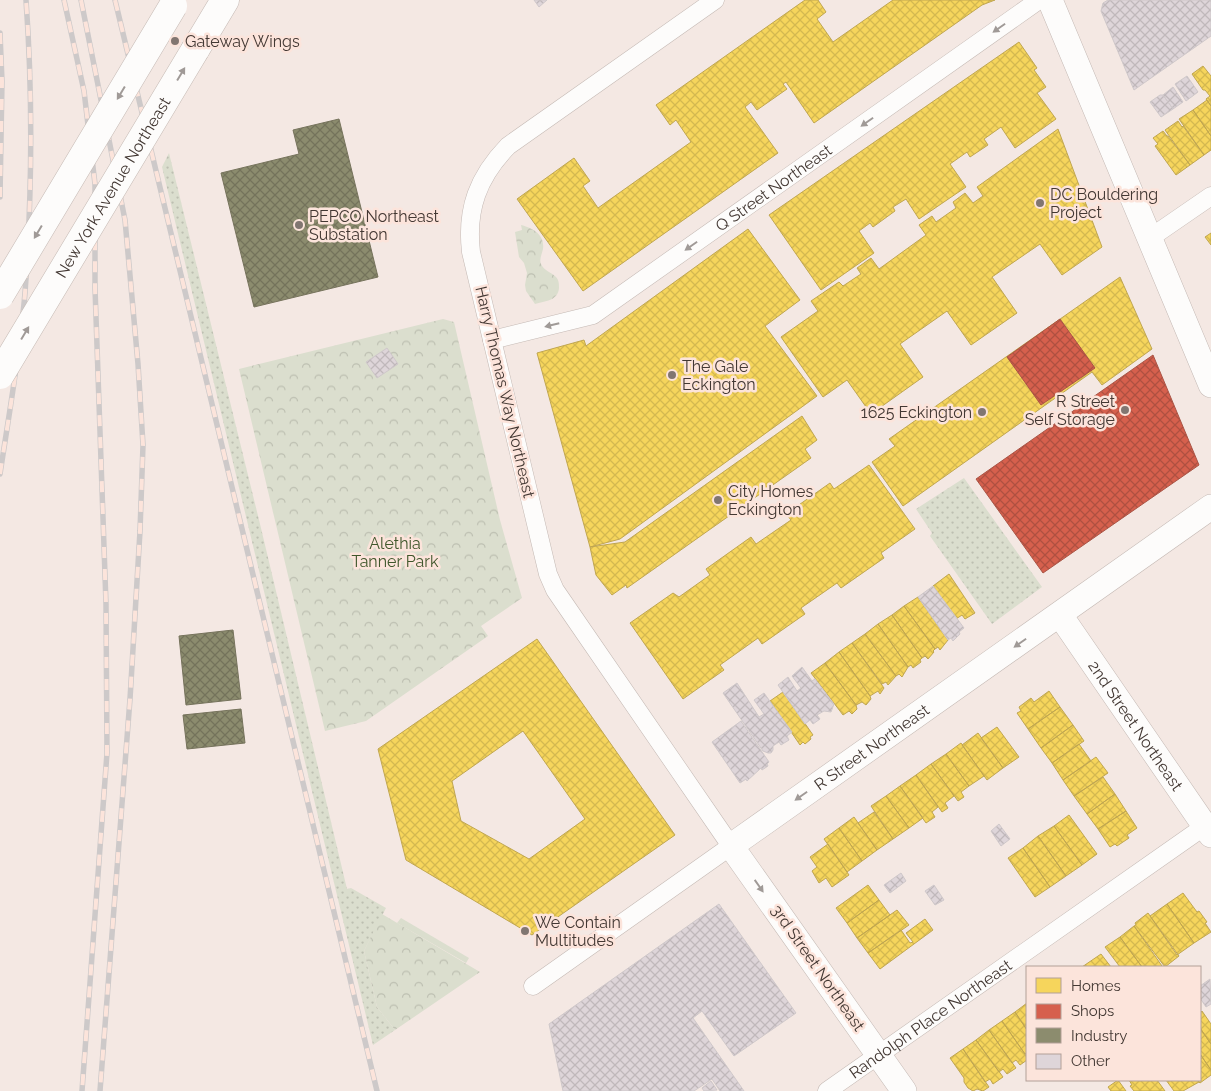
<svg xmlns="http://www.w3.org/2000/svg" width="1211" height="1091" font-family="Raleway,sans-serif">
	<style>
		.grass { fill: url(#grass-dots) }
		.forest { fill: url(#forest-crowns) }
		.garden { fill: #dbdece }
		.homes { fill: url(#homes-cross-hatch); stroke: #c0a650; fill-rule: evenodd }
		.shops { fill: url(#shops-cross-hatch); stroke: #aa5445 }
		.industry { fill: url(#industry-cross-hatch); stroke: #76735c }
		.building { fill: url(#building-cross-hatch); stroke: #cfc8ca }
		.lines { fill: none; stroke-linecap: round; stroke-linejoin: round }
		.street-casing { stroke: #c4b9b4; stroke-width: 19 }
		.secondary-casing { stroke: #c4b9b4; stroke-width: 26 }
		.highway-casing { stroke: #c4b9b4; stroke-width: 29 }
		.street { stroke: #fdfcfb; stroke-width: 18 }
		.secondary { stroke: #fdfcfb; stroke-width: 25 }
		.highway { stroke: #fdfcfb; stroke-width: 28 }
		.rail-casing { stroke: #cdc9c9; stroke-width: 5.5 }
		.rail { stroke: #fce4db; stroke-width: 4; stroke-dasharray: 11; stroke-linecap: butt }
		.highway-bridge-casing { stroke: #c4b9b4; stroke-width: 29; stroke-linecap: butt }
		.highway-bridge { stroke: #fdfcfb; stroke-width: 28 }
		.oneway { fill: #a09a97 }
		.poi-dot { fill: #817671; stroke: #fce4db; stroke-width: 2 }
		.labels { text-anchor: middle; dominant-baseline: central; stroke-width: 5; stroke-linejoin: round; paint-order: stroke }
		.poi-label { font-size: 16px; fill: #433833; stroke: #fce4db; text-anchor: start }
		.street-label { font-size: 16px; fill: #433833; stroke: #fce4db }
		.park-label { font-size: 16px; fill: #40572c; stroke: #fce4db }
	</style>
	<defs>
		<pattern id="grass-dots" width="8" height="8" patternUnits="userSpaceOnUse" patternTransform="scale(1.25)"><rect width="8" height="8" fill="#dbdece"/><path d="M2 2h.1M6 6h.1" fill="none" stroke="#bdbfb1" stroke-width="1.8" stroke-linecap="round"/></pattern>
		<pattern id="forest-crowns" width="20" height="18" patternUnits="userSpaceOnUse" patternTransform="scale(1.25)"><rect width="20" height="18" fill="#dbdece"/><path d="M2 6a3 3 0 1 1 6 0M12 15a3 3 0 1 1 6 0" fill="none" stroke="#bdbfb1"/></pattern>
		<pattern id="homes-cross-hatch" width="8" height="8" patternUnits="userSpaceOnUse" patternTransform="scale(1.25)"><rect width="8" height="8" fill="#f6d55c"/><path d="M0 0l8 8M0 8l8-8" fill="none" stroke="#d4b850"/></pattern>
		<pattern id="shops-cross-hatch" width="8" height="8" patternUnits="userSpaceOnUse" patternTransform="scale(1.25)"><rect width="8" height="8" fill="#d6604d"/><path d="M0 0l8 8M0 8l8-8" fill="none" stroke="#af5041"/></pattern>
		<pattern id="industry-cross-hatch" width="8" height="8" patternUnits="userSpaceOnUse" patternTransform="scale(1.25)"><rect width="8" height="8" fill="#8c8c6e"/><path d="M0 0l8 8M0 8l8-8" fill="none" stroke="#74735b"/></pattern>
		<pattern id="building-cross-hatch" width="8" height="8" patternUnits="userSpaceOnUse" patternTransform="scale(1.25)"><rect width="8" height="8" fill="#ded5d9"/><path d="M0 0l8 8M0 8l8-8" fill="none" stroke="#c0b8bb"/></pattern>
	</defs>
	<rect width="100%" height="100%" fill="#f4e8e3"/>
	<path class="grass" d="M169 153 260 524 347 889 351 888 386 908 364 951 377 1007 395 1030 373 1045 162 167Z
		M964 478 1042 587 992 624 930 536 932 533 916 509Z"/>
	<path class="forest" d="M521 225C533 228 545 235 543 249 542 254 539 259 541 264 544 271 551 272 556 277 559 280 559 284 559 288 558 301 545 301 535 304L526 291 525 285 527 273 524 263 519 257 515 232 522 230Z
		M443 319 454 322 500 520 522 598 481 626 488 636 366 721 325 731 239 369Z
		M382 914 480 972 395 1030 377 1007 364 951Z"/>
	<path class="garden" d="M401 918 469 958 466 963 397 923Z"/>
	<path class="homes" d="M805 0H818L826 12 817 19 833 42 893 0H995L982 5 814 123 786 82 783 84 787 89 757 110 751 102 745 107 778 153 583 291 517 199 574 158 590 181 583 186 598 208 691 142 676 120 670 125 656 105Z
		M1019 42 1037 68 1034 70 1046 87 1037 93 1056 119 1015 148 1001 127 984 139 988 145 970 157 967 152 950 164 966 187 919 219 906 199 893 207 895 211 873 227 870 223 859 231 874 253 821 290 769 215Z
		M1203 66 1211 76V106L1206 99 1210 96 1205 90H1203L1192 74Z
		M1207 100 1211 106V136L1193 110Z
		M1193 110 1211 136V150L1204 155 1179 119Z
		M1178 121 1182 127 1183 126 1204 155 1190 165 1165 130Z
		M1058 129 1102 247 1062 275 1040 244 992 277 1017 313 971 345 947 311 900 344 923 377 871 414 847 380 823 397 781 337 818 311 811 301 839 282 843 286 861 274 857 268 871 258 879 269 926 235 919 225 932 216 936 222 956 208 953 202 965 193 973 203 983 196 977 187Z
		M1163 131 1167 136H1168L1190 165 1176 175 1155 146 1158 144 1153 138Z
		M748 229 800 300 765 326 817 396 620 539 590 547 537 353 584 340 586 346Z
		M1211 233V245L1205 237Z
		M1120 277 1152 349 1102 385 1092 372 903 506 872 462 895 446 889 439Z
		M802 416 817 440 805 449 811 458 627 588 626 585 612 595 596 575 590 547 625 542Z
		M869 465 915 529 881 553 884 558 841 588 837 583 801 608 805 614 762 644 758 638 720 665 724 670 683 699 630 623 673 593 679 597 710 575 706 569 751 537 756 544 791 520 786 514 830 483 834 489Z
		M949 574 975 613 965 619 962 615 956 619 933 586Z
		M918 597 948 640 940 650 938 647 935 649 904 606Z
		M904 606 935 649 933 651 934 652 928 659 925 656 922 658 892 615Z
		M892 615 922 658 920 660 921 662 913 668 911 665 908 667 878 624Z
		M878 624 908 667 902 677 899 674 896 676 865 634Z
		M865 634 896 676 888 685 886 682 882 684 852 643Z
		M537 639 675 835 532 935 406 860 378 749ZM523 731 585 819 529 859 461 821 452 781Z
		M852 643 884 688 880 694 878 691 870 696 839 652Z
		M839 652 870 696 871 699 866 705 862 702 856 705 825 663Z
		M825 663 856 705 857 709 852 714 849 711 843 715 811 673Z
		M1049 691 1060 707 1028 729 1017 713 1021 711 1019 707 1031 698 1034 702Z
		M783 692 813 735 810 737 811 739 805 744 803 742 800 745 770 701Z
		M1060 707 1073 725 1041 748 1028 729Z
		M1073 725 1084 741 1052 763 1041 748Z
		M997 727 1019 757 1003 768 981 738Z
		M978 733 1003 768 987 780 962 745Z
		M961 743 984 776 969 786 946 754Z
		M1079 744 1091 761 1063 780 1052 763Z
		M946 754 969 786 961 792 964 797 958 801 931 764Z
		M1096 757 1108 773 1074 796 1063 780Z
		M931 764 954 796 945 803 948 808 942 812 916 775Z
		M916 775 938 807 932 812 935 817 926 823 900 786Z
		M1103 777 1115 794 1087 814 1074 796Z
		M900 786 923 818 909 828 886 796Z
		M1115 794 1126 811 1098 829 1087 814Z
		M886 796 909 828 893 839 871 806Z
		M1126 811 1137 828 1127 835 1129 838 1117 846 1115 844 1110 847 1098 829Z
		M874 812 893 839 877 850 858 823Z
		M1069 815 1097 854 1082 865 1054 826Z
		M854 817 877 850 862 861 839 828Z
		M1054 826 1082 865 1066 876 1038 836Z
		M839 828 862 861 847 872 824 839Z
		M1038 836 1066 876 1050 887 1023 848Z
		M828 844 849 875 832 887 826 878 819 883 812 871 817 867 810 857Z
		M1023 848 1050 887 1035 897 1008 858Z
		M868 885 879 900 847 923 836 908Z
		M1183 893 1197 912 1199 911 1207 922 1205 923 1211 932 1194 943 1167 904Z
		M879 900 890 915 857 938 847 923Z
		M1167 904 1194 943 1177 955 1150 916Z
		M897 910 909 925 868 953 857 938Z
		M1148 913 1179 956 1165 967 1134 926 1136 925 1135 923Z
		M925 919 933 930 880 969 868 953 901 930 910 943 913 942 906 933Z
		M1134 926 1162 966 1160 967H1142L1120 937Z
		M1120 937 1142 967H1120L1105 947Z
		M1101 954 1111 967H1082Z
		M1027 1003V1030L1015 1012Z
		M1202 1011 1211 1024V1044L1200 1028V1013Z
		M1015 1012 1027 1030V1053L1025 1054 1002 1021Z
		M1002 1021 1027 1057V1060L1020 1065 1016 1060 1012 1063 989 1030Z
		M1200 1028 1211 1044V1070L1200 1054Z
		M989 1030 1016 1068 1007 1074 1003 1069 999 1072 976 1040Z
		M976 1040 1003 1077 993 1084 990 1079 985 1082 963 1049Z
		M963 1049 989 1087 983 1091 977 1089 973 1091 968 1088 964 1082V1078L950 1058Z
		M1200 1054 1211 1070V1075L1200 1083 1197 1080H1200Z
		M1118 1080 1126 1091H1111L1108 1087Z
		M1129 1080H1157L1165 1091H1134L1130 1086 1132 1085Z
		M1166 1080H1197L1199 1082 1183 1091H1174Z"/>
	<path class="shops" d="M1060 319 1095 368 1041 405 1007 357Z
		M1153 355 1199 465 1043 573 976 479Z"/>
	<path class="industry" d="M339 119 378 277 254 307 221 173 299 154 293 130Z
		M233 630 241 699 186 705 179 636Z
		M241 709 245 743 187 749 183 715Z"/>
	<path class="building" d="M534 0H547L539 7Z
		M1108 0H1211V36L1134 90 1101 11 1103 3Z
		M1187 76 1198 92 1186 101 1175 84Z
		M1173 87 1183 102 1173 109 1163 95Z
		M1160 95H1163L1173 109 1161 117 1150 102Z
		M387 348 398 364 377 378 366 362Z
		M933 586 964 628 959 632 960 634 953 641 951 638 948 640 918 597Z
		M802 667 812 681 815 679 834 704 831 712 824 711 817 715 820 719 813 724 810 720 805 724 778 685 788 677 797 691 801 688 792 676Z
		M737 683 759 717 764 714 754 700 764 693 792 732 787 736 789 740 781 745 779 742 773 746V750L771 753H768L763 751 723 693Z
		M741 721 769 762 767 764 768 766 762 770 761 768 747 781 746 779 740 783 712 742Z
		M999 824 1010 839 1001 846 991 831Z
		M901 873 906 881 890 893 884 885Z
		M934 885 944 900 935 905 925 891Z
		M719 904 796 1013 734 1056 702 1011 693 1018 744 1091H720L712 1079 694 1091H563L549 1024Z
		M1210 979 1211 1004 1206 1007 1200 998V986Z
		M711 1081 717 1090 704 1091 702 1088Z"/>
	<g class="lines">
		<defs>
			<g id="street">
				<path d="M1150 238 1211 196"/>
				<path id="s1" d="M492 340 593 315 1039 0"/>
				<path d="M533 986 731 846 555 590 548 574 471 252C466 209 478 177 508 146L715 0"/>
				<path id="s2" d="M827 1091 1205 826"/>
			</g>
			<g id="secondary">
				<path d="M1050 0 1211 385"/>
				<path id="s3" d="M1060 615 1211 835"/>
				<path id="s4" d="M904 1091 731 846 1211 507"/>
			</g>
			<path id="highway" d="M195 50 225 0"/>
		</defs>
		<use href="#street" class="street-casing"/>
		<use href="#secondary" class="secondary-casing"/>
		<use href="#highway" class="highway-casing"/>
		<use href="#street" class="street"/>
		<use href="#secondary" class="secondary"/>
		<use href="#highway" class="highway"/>
		<defs>
			<path id="rail" d="M64 0 84 91 95 184V288L106 604 107 753 82 1091
				M81 0 125 220 138 364 143 445 140 531 130 699 100 1091
				M115 0 377 1091
				M0 33 2 81 0 197
				M0 474C9 414 20 353 25 293 32 195 33 98 26 0"/>
		</defs>
		<use href="#rail" class="rail-casing"/>
		<use href="#rail" class="rail"/>
		<defs>
			<g id="highway-bridge">
				<path d="M0 295 173 6"/>
				<path id="s5" d="M0 375 195 50"/>
			</g>
		</defs>
		<use href="#highway-bridge" class="highway-bridge-casing"/>
		<use href="#highway-bridge" class="highway-bridge"/>
	</g>
	<defs><path id="oneway-solid" d="M-6-.8H1V-3.2L6.5 0L1 3.2V.8H-6Z" transform="scale(1.25)"/></defs>
	<g class="oneway">
		<use href="#oneway-solid" transform="translate(999 28) rotate(145)"/>
		<use href="#oneway-solid" transform="translate(181 74) rotate(-59)"/>
		<use href="#oneway-solid" transform="translate(121 93) rotate(121)"/>
		<use href="#oneway-solid" transform="translate(867 122) rotate(145)"/>
		<use href="#oneway-solid" transform="translate(38 232) rotate(121)"/>
		<use href="#oneway-solid" transform="translate(691 246) rotate(145)"/>
		<use href="#oneway-solid" transform="translate(552 325) rotate(166)"/>
		<use href="#oneway-solid" transform="translate(25 333) rotate(-59)"/>
		<use href="#oneway-solid" transform="translate(1020 643) rotate(145)"/>
		<use href="#oneway-solid" transform="translate(801 796) rotate(145)"/>
		<use href="#oneway-solid" transform="translate(759 886) rotate(55)"/>
	</g>
	<g class="poi-dot">
		<circle cx="175" cy="41" r="5"/>
		<circle cx="1040" cy="203" r="5"/>
		<circle cx="299" cy="225" r="5"/>
		<circle cx="672" cy="375" r="5"/>
		<circle cx="1125" cy="410" r="5"/>
		<circle cx="982" cy="412" r="5"/>
		<circle cx="718" cy="500" r="5"/>
		<circle cx="525" cy="931" r="5"/>
	</g>
	<g class="labels">
		<g class="poi-label">
			<text x="185" y="41">Gateway Wings</text>
			<text x="1050" y="194">DC Bouldering<tspan x="1050" dy="18">Project</tspan></text>
			<text x="309" y="216">PEPCO Northeast<tspan x="309" dy="18">Substation</tspan></text>
			<text x="682" y="366">The Gale<tspan x="682" dy="18">Eckington</tspan></text>
			<text x="1115" y="401" text-anchor="end">R Street<tspan x="1115" dy="18">Self Storage</tspan></text>
			<text x="972" y="412" text-anchor="end">1625 Eckington</text>
			<text x="728" y="491">City Homes<tspan x="728" dy="18">Eckington</tspan></text>
			<text x="535" y="922">We Contain<tspan x="535" dy="18">Multitudes</tspan></text>
		</g>
		<g class="street-label">
			<text stroke="none"><textPath href="#s1" startOffset="325">Q Street Northeast</textPath></text>
			<text stroke="none"><textPath href="#s5" startOffset="219">New York Avenue Northeast</textPath></text>
			<text transform="translate(505 392) rotate(77)">Harry Thomas Way Northeast</text>
			<text stroke="none"><textPath href="#s3" startOffset="134">2nd Street Northeast</textPath></text>
			<text stroke="none"><textPath href="#s4" startOffset="472">R Street Northeast</textPath></text>
			<text transform="translate(818 968) rotate(55)">3rd Street Northeast</text>
			<text stroke="none"><textPath href="#s2" startOffset="126">Randolph Place Northeast</textPath></text>
		</g>
		<g class="park-label">
			<text x="395" y="543">Alethia<tspan x="395" dy="18">Tanner Park</tspan></text>
		</g>
	</g>
	<rect x="1026" y="966" width="175" height="115" fill="#fce4db" stroke="#b29f98"/>
	<rect x="1036" y="978" width="25" height="15" fill="#f6d55c" stroke="#b29f98"/>
	<text x="1071" y="991" font-size="15" fill="#433833">Homes</text>
	<rect x="1036" y="1004" width="25" height="15" fill="#d6604d" stroke="#b29f98"/>
	<text x="1071" y="1016" font-size="15" fill="#433833">Shops</text>
	<rect x="1036" y="1028" width="25" height="15" fill="#8c8c6e" stroke="#b29f98"/>
	<text x="1071" y="1041" font-size="15" fill="#433833">Industry</text>
	<rect x="1036" y="1054" width="25" height="15" fill="#ded5d9" stroke="#b29f98"/>
	<text x="1071" y="1066" font-size="15" fill="#433833">Other</text>
</svg>
